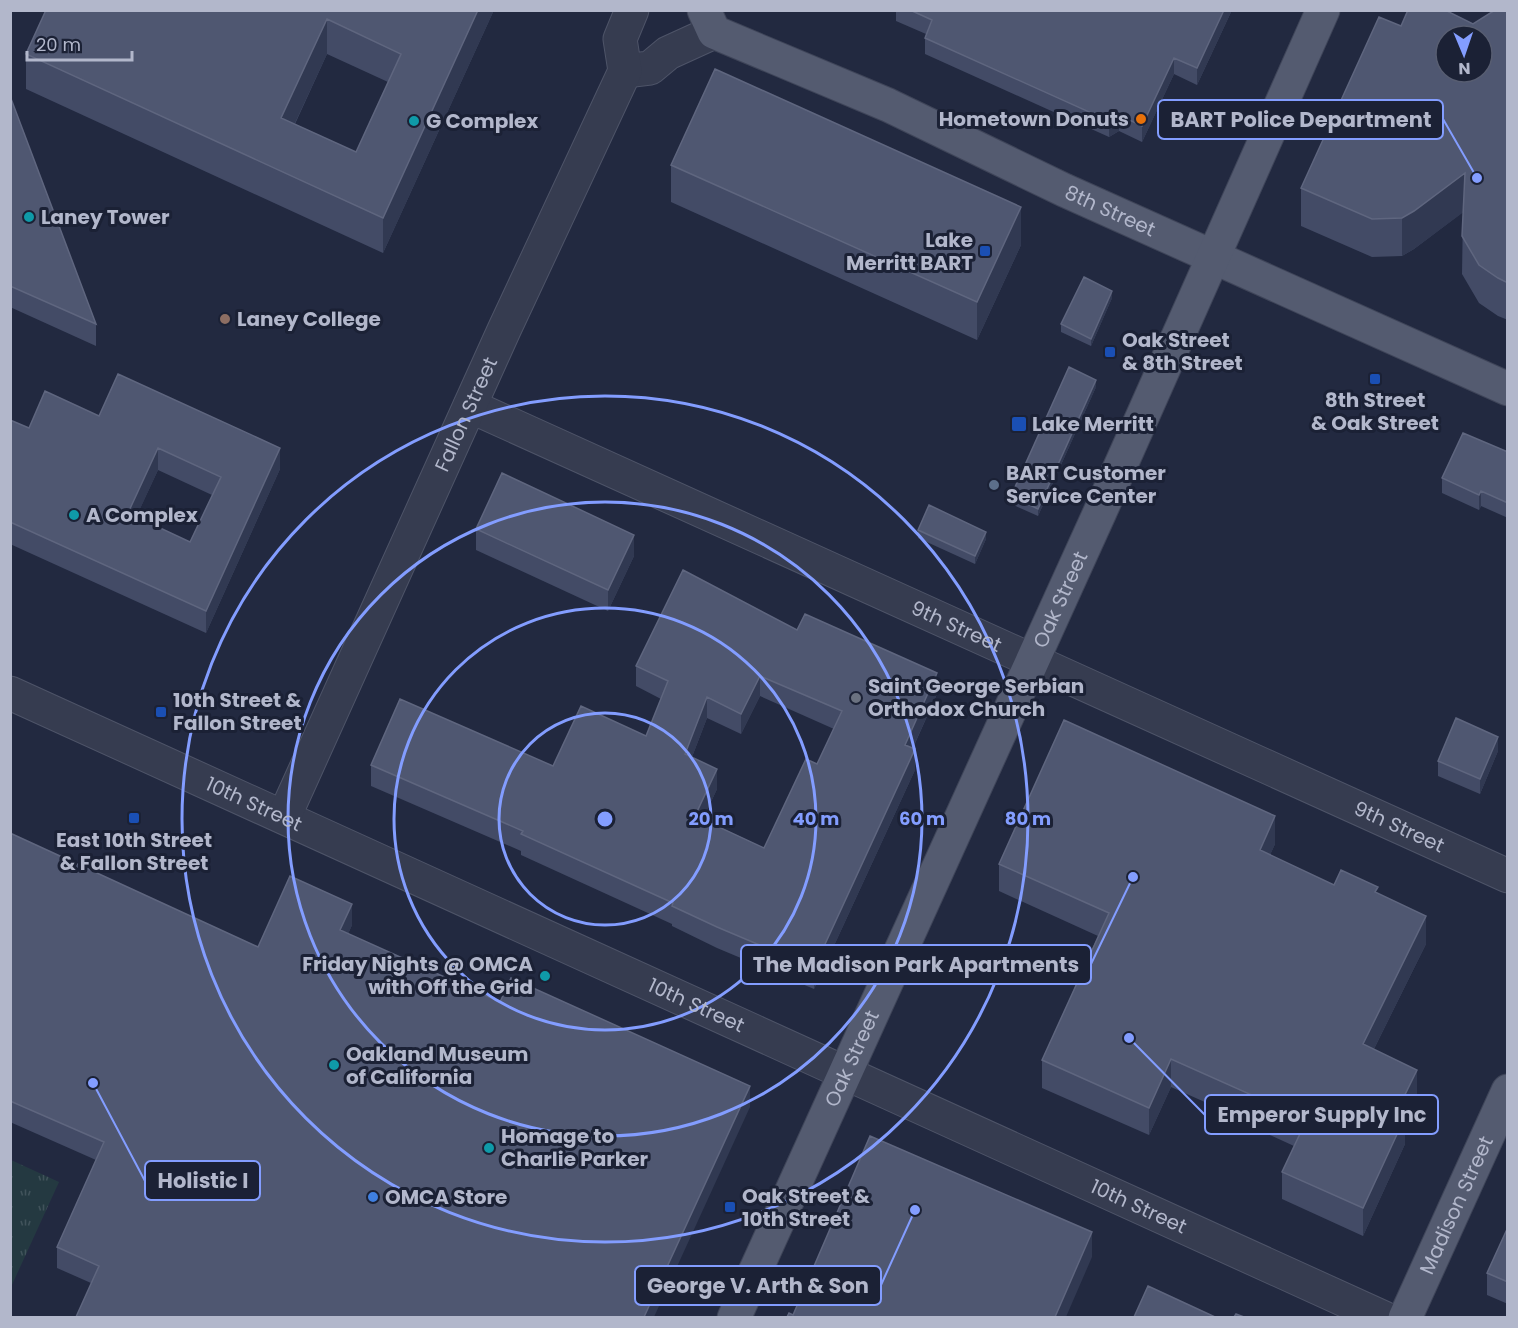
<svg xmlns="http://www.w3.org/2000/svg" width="1518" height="1328" font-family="Poppins,sans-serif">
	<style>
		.grass { fill: url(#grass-tufts) }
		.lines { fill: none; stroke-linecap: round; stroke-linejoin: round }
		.minor-casing { stroke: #4e5468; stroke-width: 35 }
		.major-casing { stroke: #3f4559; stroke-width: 35 }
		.minor { stroke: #363c50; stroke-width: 33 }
		.major { stroke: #545b70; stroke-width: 33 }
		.wall { fill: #434b66; fill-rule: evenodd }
		.shaded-wall { fill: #313952 }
		.building { fill: #4f5771; stroke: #5f667f; stroke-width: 1.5; fill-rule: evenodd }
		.ring { fill: none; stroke: #839dff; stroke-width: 3 }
		.food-dot { fill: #e8710a; stroke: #1b2135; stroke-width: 2 }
		.culture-dot { fill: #0f9aa8; stroke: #1b2135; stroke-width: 2 }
		.transit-dot { fill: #1a4fb4; stroke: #1b2135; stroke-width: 2 }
		.education-dot { fill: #8d6e63; stroke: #1b2135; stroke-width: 2 }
		.service-dot { fill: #5c6f8a; stroke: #1b2135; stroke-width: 2 }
		.worship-dot { fill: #6b7280; stroke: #1b2135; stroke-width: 2 }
		.shop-dot { fill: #3f7fe0; stroke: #1b2135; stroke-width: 2 }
		.labels { text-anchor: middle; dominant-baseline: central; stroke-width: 6; stroke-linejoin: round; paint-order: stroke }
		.poi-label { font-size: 20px; font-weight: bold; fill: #b2b7cb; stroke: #1b2135; text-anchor: start }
		.street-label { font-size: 20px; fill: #b2b7cb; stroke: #1b2135 }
		.centre { fill: #839dff; stroke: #1b2135; stroke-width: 3 }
		.ring-label { font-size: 18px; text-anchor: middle; font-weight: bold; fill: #839dff; stroke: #1b2135; stroke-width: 6; stroke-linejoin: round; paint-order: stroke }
		.leader { fill: none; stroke: #839dff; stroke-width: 2 }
		.callout-dot { fill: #839dff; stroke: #1b2135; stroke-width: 2 }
		.callout { fill: #1b2135; stroke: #839dff; stroke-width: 2 }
		.callout-label { font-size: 21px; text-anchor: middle; font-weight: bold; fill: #b2b7cb }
	</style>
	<defs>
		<pattern id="grass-tufts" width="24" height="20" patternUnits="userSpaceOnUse" patternTransform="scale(1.5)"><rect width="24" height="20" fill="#243941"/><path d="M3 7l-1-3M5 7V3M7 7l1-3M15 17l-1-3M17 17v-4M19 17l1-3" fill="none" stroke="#41535b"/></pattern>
	</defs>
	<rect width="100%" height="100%" fill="#222940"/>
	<path class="grass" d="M11 1160 59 1182 11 1287Z"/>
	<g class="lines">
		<defs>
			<g id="minor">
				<path d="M625 71 650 68 668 53 714 32"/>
				<path id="s1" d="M470 406 1508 876"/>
				<path id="s2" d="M10 693 1384 1318"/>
				<path id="s3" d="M284 817 504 330 625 71 620 39 632 10"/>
			</g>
			<g id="major">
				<path id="s4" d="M704 10 714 32 888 105 1064 190 1508 389"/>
				<path id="s5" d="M734 1318 1100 512 1323 10"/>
				<path id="s6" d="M1405 1318 1508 1091"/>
			</g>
		</defs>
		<use href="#minor" class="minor-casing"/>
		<use href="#major" class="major-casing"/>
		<use href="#minor" class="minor"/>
		<use href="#major" class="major"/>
	</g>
	<path class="wall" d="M46 10H494L383 253 26 89V54ZM327 54 388 82 356 152 295 124Z
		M896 10H1232L1197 85 1174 74 1142 142 1119 131 1109 137 925 54V38L926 34 896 21Z
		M1508 10V320L1498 316 1479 303 1462 274 1463 212 1414 249 1402 256 1372 257 1301 226V188L1401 26 1473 24Z
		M10 96 96 324V346L10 307Z
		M671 165 1021 245 977 340 671 202Z
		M1112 298 1091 346 1061 332V324Z
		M1096 387 1038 516 1011 504V496Z
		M99 416 280 469 206 633 10 544V420L29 428ZM158 470 212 495 190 542 136 517Z
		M1508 452V518L1481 506 1479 510 1442 493V478Z
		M476 529 634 556 608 611 476 550Z
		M918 530 986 539 975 564 918 538Z
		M797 630 937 694 913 748 915 770 814 989 717 948 672 926V924L521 855V851L371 786V765L553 766 646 736 661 699 636 686V666ZM760 696 834 729 817 764 764 848 703 819 717 789 692 757 707 718 741 734Z
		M1498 751 1480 794 1438 776V761Z
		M10 833 258 947 352 925 348 934 500 1002 750 1107 91 1283 57 1268V1247L96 1160 10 1122Z
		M1275 844 1270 855 1334 885 1378 893 1426 944 1374 1049 1417 1097 1405 1122V1144L1363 1236 1282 1199V1172L1294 1146 1261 1131V1127L1171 1087 1149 1135 1042 1088V1060L1098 936 999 891V864Z
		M1508 1227V1304L1487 1295V1273Z"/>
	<path class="shaded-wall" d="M478 10H494L383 253V218Z
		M1224 10H1232L1197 85V68Z
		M327 19V54L281 153V118Z
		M1174 58V74L1142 142V126Z
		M1119 115V131L1109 137V121Z
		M1465 173V211L1414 249 1402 256V218Z
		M1021 207V245L977 340V302Z
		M1112 291V298L1091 346V339Z
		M1096 380V387L1038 516V509Z
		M158 448V470L128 535V513Z
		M280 448V469L206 633V611Z
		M1481 491V506L1479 510V495Z
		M986 532V539L975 564V556Z
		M634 535V556L608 611V590Z
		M937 673V694L905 765V745Z
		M760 676V696L741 734V714Z
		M707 697V718L685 775V754Z
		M1498 737V751L1480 794V779Z
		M915 749V770L814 989V968Z
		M717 769V789L695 836V816Z
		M1275 816V844L1260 877V850Z
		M352 904V925L340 952V930Z
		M1426 916V944L1363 1071V1044Z
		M1171 1059V1087L1149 1135V1108Z
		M1417 1070V1097L1405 1122V1144L1363 1236V1208L1396 1113Z
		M750 1086V1107L654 1317H644Z
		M1092 1232V1257L1066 1317H1055Z"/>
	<path class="building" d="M46 10H478L383 218 26 54ZM327 19 401 54 356 152 281 118Z
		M910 10H1224L1197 68 1174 58 1142 126 1119 115 1109 121 925 38 932 20Z
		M1408 10H1445L1473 24 1495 10H1508V283L1498 278 1479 265 1462 236 1465 173 1414 211 1402 218 1372 219 1301 188 1379 17 1401 26ZM1446 36H1482V72H1446Z
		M715 69 1021 207 977 302 671 165Z
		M10 96 96 324 10 286Z
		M1084 277 1112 291 1091 339 1061 324Z
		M1069 367 1096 380 1038 509 1011 496Z
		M118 374 280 448 206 611 10 522V420L29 428 45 391 99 416ZM158 448 221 477 190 542 128 513Z
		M1463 433 1508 452V503L1481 491 1479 495 1442 478Z
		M502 473 634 535 608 590 476 529Z
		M929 505 986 532 975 556 918 530Z
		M683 570 797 630 805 614 937 673 905 745 915 749 814 968 717 927 672 906 673 903 521 834 523 831 371 765 400 699 553 766 581 706 646 736 668 681 636 666ZM760 676 842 711 817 764 806 759 764 848 695 816 717 769 685 754 707 697 741 714Z
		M1456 718 1498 737 1480 779 1438 761Z
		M1064 720 1275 816 1260 850 1334 885 1341 870 1378 887 1375 892 1426 916 1363 1044 1417 1070 1396 1113 1405 1117 1363 1208 1282 1172 1305 1123 1261 1103 1263 1100 1171 1059 1149 1108 1042 1060 1109 913 999 864Z
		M10 833 258 947 290 876 352 904 340 930 500 1002 511 978 750 1086 644 1317H76L99 1266 57 1247 104 1142 10 1101Z
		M870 1136 1092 1232 1055 1317H787L789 1313 793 1315Z
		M1508 1227V1282L1487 1273Z
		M1148 1286 1215 1317H1134Z
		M1236 1314 1244 1317H1234Z"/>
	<g class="ring">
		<circle cx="605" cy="819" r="106"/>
		<circle cx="605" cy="819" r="211"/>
		<circle cx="605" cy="819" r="317"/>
		<circle cx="605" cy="819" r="423"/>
	</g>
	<circle class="food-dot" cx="1141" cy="119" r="6"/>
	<g class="culture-dot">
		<circle cx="414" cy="121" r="6"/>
		<circle cx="29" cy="217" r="6"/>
		<circle cx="74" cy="515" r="6"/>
		<circle cx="545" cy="976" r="6"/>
		<circle cx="334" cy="1065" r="6"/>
		<circle cx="489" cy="1148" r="6"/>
	</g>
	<g class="transit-dot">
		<rect x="979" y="245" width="12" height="12" rx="3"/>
		<rect x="1104" y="346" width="12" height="12" rx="3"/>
		<rect x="1369" y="373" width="12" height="12" rx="3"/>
		<rect x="1011" y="416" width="16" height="16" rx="3"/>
		<rect x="155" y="706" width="12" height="12" rx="3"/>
		<rect x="128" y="812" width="12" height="12" rx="3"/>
		<rect x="724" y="1201" width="12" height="12" rx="3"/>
	</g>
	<circle class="education-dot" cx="225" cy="319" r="6"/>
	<circle class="service-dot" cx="994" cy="485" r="6"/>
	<circle class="worship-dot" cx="856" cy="698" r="6"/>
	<circle class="shop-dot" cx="373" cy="1197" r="6"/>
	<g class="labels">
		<g class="poi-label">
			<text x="1129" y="119" text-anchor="end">Hometown Donuts</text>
			<text x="426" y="121">G Complex</text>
			<text x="41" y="217">Laney Tower</text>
			<text x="973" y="240" text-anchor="end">Lake<tspan x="973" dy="23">Merritt BART</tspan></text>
			<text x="237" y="319">Laney College</text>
			<text x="1122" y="340">Oak Street<tspan x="1122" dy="23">&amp; 8th Street</tspan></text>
			<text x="1375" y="400" text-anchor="middle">8th Street<tspan x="1375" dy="23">&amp; Oak Street</tspan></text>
			<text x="1032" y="424">Lake Merritt</text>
			<text x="1006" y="473">BART Customer<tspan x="1006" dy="23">Service Center</tspan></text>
			<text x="86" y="515">A Complex</text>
			<text x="868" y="686">Saint George Serbian<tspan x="868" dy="23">Orthodox Church</tspan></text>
			<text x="173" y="700">10th Street &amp;<tspan x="173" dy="23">Fallon Street</tspan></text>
			<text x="134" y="840" text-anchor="middle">East 10th Street<tspan x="134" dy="23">&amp; Fallon Street</tspan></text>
			<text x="533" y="964" text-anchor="end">Friday Nights @ OMCA<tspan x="533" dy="23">with Off the Grid</tspan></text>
			<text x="346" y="1054">Oakland Museum<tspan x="346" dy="23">of California</tspan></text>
			<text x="501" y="1136">Homage to<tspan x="501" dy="23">Charlie Parker</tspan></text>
			<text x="742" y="1196">Oak Street &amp;<tspan x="742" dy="23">10th Street</tspan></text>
			<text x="385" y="1197">OMCA Store</text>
		</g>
		<g class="street-label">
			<text stroke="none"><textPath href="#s4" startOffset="459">8th Street</textPath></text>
			<text stroke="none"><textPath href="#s3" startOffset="442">Fallon Street</textPath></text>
			<text stroke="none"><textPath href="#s5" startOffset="789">Oak Street</textPath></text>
			<text stroke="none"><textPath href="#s1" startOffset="534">9th Street</textPath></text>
			<text stroke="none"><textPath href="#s2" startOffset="268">10th Street</textPath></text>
			<text stroke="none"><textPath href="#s1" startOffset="1020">9th Street</textPath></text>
			<text stroke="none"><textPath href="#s2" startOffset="754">10th Street</textPath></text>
			<text stroke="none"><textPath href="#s5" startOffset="285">Oak Street</textPath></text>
			<text stroke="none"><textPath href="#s6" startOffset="124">Madison Street</textPath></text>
			<text stroke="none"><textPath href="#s2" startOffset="1240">10th Street</textPath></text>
		</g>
	</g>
	<circle cx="605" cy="819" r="9" class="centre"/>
	<g class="ring-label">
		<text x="711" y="825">20 m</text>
		<text x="816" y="825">40 m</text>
		<text x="922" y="825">60 m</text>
		<text x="1028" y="825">80 m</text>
	</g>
	<path class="leader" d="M1477 178L1443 119M1133 877L1091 964M1129 1038L1205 1115M93 1083L145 1181M915 1210L881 1285"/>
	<g class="callout-dot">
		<circle cx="1477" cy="178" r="6"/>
		<circle cx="1133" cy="877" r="6"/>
		<circle cx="1129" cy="1038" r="6"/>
		<circle cx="93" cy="1083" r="6"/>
		<circle cx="915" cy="1210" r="6"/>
	</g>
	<g class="callout">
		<rect x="1158" y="100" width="285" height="39" rx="6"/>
		<rect x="741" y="945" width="350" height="39" rx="6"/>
		<rect x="1205" y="1095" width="233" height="39" rx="6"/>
		<rect x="145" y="1161" width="115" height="39" rx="6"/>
		<rect x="635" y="1266" width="246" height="39" rx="6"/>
	</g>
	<g class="callout-label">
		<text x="1301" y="127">BART Police Department</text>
		<text x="916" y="972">The Madison Park Apartments</text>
		<text x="1322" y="1122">Emperor Supply Inc</text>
		<text x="203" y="1188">Holistic I</text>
		<text x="758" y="1293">George V. Arth &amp; Son</text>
	</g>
	<rect width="1518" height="1328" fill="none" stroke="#b2b7cb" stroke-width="24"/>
	<g transform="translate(1464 54) rotate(178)"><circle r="28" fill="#1b2135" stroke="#575d71" stroke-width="1.5"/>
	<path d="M0-4.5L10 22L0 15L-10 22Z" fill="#839dff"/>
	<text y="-9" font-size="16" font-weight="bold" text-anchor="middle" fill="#b2b7cb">N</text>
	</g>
	<path d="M27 51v9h105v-9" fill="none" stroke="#b2b7cb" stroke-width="3"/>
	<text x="36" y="51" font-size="18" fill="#b2b7cb" stroke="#1b2135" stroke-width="4.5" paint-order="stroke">20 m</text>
</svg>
